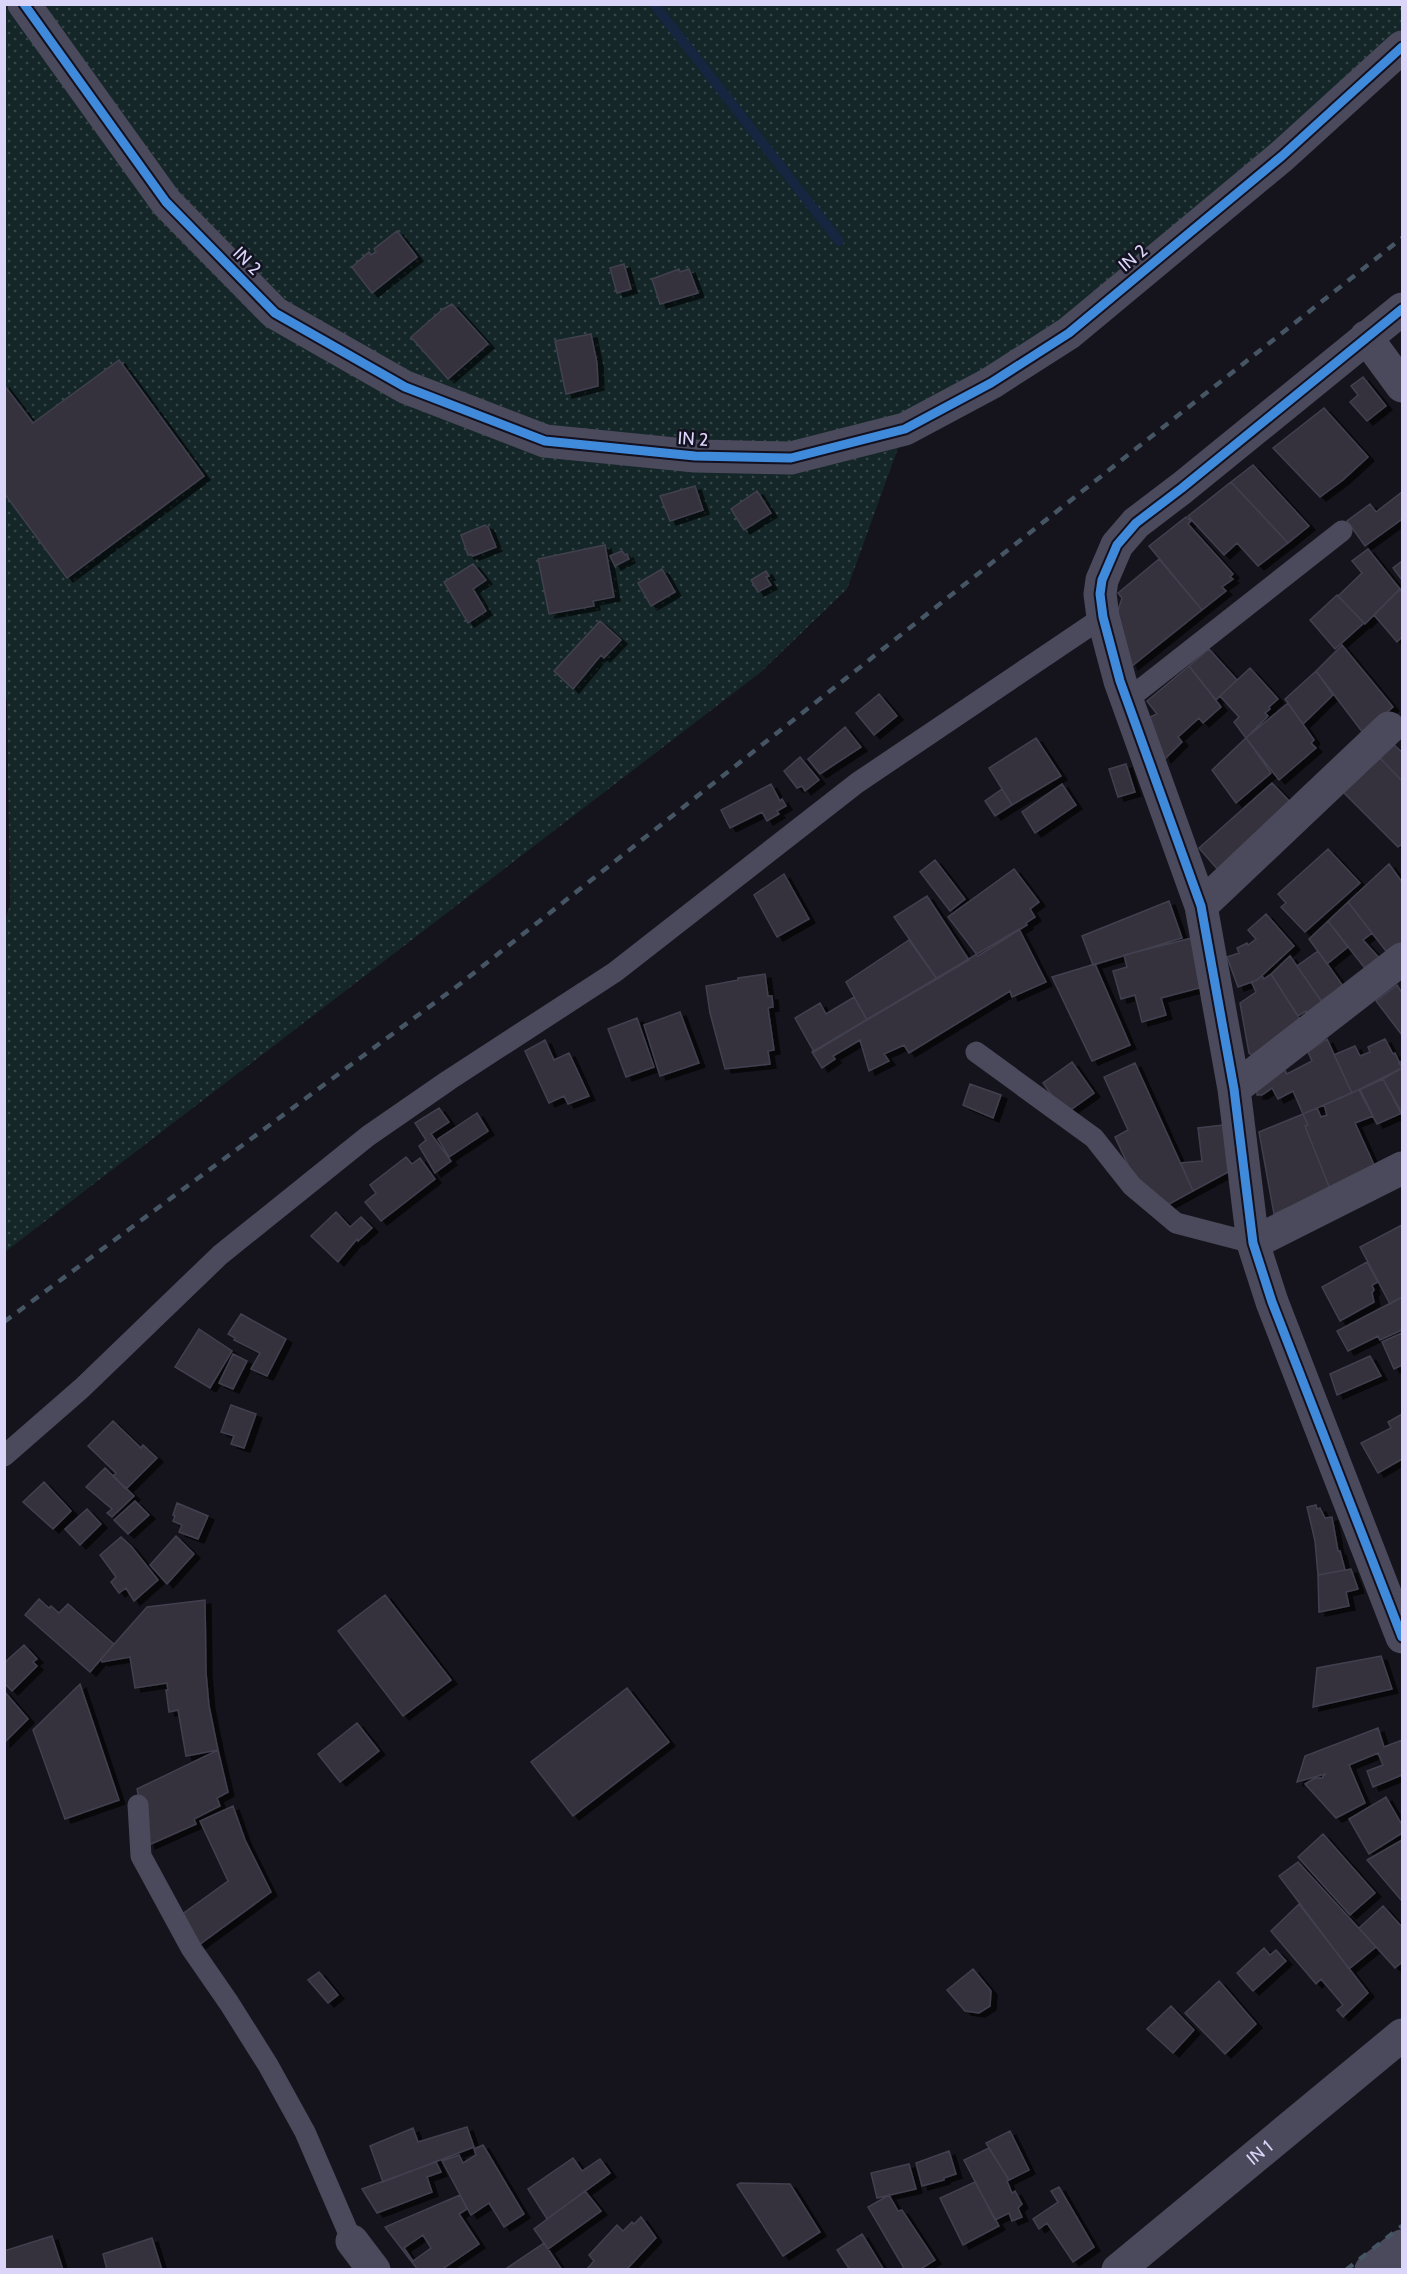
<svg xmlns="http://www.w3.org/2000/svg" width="1407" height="2274" font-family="Cabin,sans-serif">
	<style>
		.grass { fill: url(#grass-dots) }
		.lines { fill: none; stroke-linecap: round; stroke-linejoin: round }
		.stream { stroke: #162540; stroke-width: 10 }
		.building { fill: #34323e; stroke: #42404f; stroke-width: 1.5; fill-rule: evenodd; filter: url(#shadow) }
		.service { stroke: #4b4a5c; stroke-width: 21 }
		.minor { stroke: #4b4a5c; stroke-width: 33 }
		.tertiary { stroke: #4b4a5c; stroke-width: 33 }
		.rail { stroke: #455563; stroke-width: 4.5; stroke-dasharray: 9 8; stroke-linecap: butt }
		.cycleway-casing { stroke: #131020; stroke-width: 13 }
		.cycleway { stroke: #408adc; stroke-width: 9 }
		.labels { text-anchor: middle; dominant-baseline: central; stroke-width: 5; stroke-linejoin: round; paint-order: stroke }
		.street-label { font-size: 18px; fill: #dad5f9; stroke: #131020 }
	</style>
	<defs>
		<pattern id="grass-dots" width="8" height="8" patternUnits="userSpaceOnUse" patternTransform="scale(1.5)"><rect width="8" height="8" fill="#142627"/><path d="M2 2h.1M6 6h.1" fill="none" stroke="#364547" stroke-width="1.8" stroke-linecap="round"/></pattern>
		<filter id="shadow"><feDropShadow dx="6" dy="4" stdDeviation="0" flood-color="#0009"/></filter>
	</defs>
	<rect width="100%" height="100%" fill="#15141c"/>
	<path class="grass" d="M5 5H1402V47L1069 333 905 429 847 589 761 672 5 1252 4 923 10 905 7 700 4 695Z"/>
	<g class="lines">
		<path class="stream" d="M654 4 839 241"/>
	</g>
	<path class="building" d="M397 231 417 257 372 293 352 267 369 252 371 255 376 252 374 249Z
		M624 264 631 289 617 293 610 268Z
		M679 269 680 272 689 269 698 293 660 304 652 279Z
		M452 304 488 344 448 379 411 337 443 309Z
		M591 334 597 363 598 386 566 394 555 341Z
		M119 360 204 476 67 578 4 493V385L33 423Z
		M1363 377 1386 406 1367 421 1350 402 1358 395 1351 386Z
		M1324 408 1368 457 1343 480 1320 497 1273 448Z
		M1253 465 1309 526 1288 543 1231 482Z
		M1231 482 1288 543 1258 566 1237 543 1224 555 1188 516Z
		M695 486 703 510 670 521 660 496Z
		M757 491 771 513 744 530 731 509Z
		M1402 492V519L1365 546 1347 521 1370 504 1376 512Z
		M1186 517 1191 521 1188 524 1233 574 1230 577 1233 579 1222 587 1226 591 1202 610 1149 546Z
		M485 525 488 527 496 547 473 556 472 554 468 555 461 535Z
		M605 545 614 597 593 601 594 606 549 614 538 559Z
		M1368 549 1400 589 1365 624 1338 596 1362 573 1352 561Z
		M622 551 625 555 627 554 629 559 615 566 610 556Z
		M1159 559 1202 610 1132 666 1115 620 1122 598 1118 593Z
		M1402 561V580L1393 568Z
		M473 564 486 580 473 589 486 611 468 623 444 582Z
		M662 569 675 592 651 606 638 583Z
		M766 571 769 576 766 577 771 585 758 592 751 580Z
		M1400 589 1402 593V637L1397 642 1374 615Z
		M1337 595 1364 623 1335 649 1310 620Z
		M600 621 621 640 604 658 601 655 573 689 554 671Z
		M1342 645 1393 707 1363 733 1316 671Z
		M1209 649 1237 680 1216 700 1189 666Z
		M1189 666 1221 707 1203 723 1199 718 1178 737 1182 742 1165 759 1150 717 1157 714 1147 701Z
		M1250 668 1278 699 1269 707 1270 709 1265 713 1268 716 1246 738 1234 722 1239 717 1220 696Z
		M1316 671 1333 695 1303 724 1285 699Z
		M879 694 897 716 874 735 856 713Z
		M1288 703 1314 740 1311 743 1316 748 1279 780 1246 738Z
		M845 727 861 747 820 774 808 759Z
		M1036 738 1061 776 1012 805 989 768Z
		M1246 738 1271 773 1236 803 1212 770Z
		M1393 744 1402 752V781L1380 758Z
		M800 757 819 780 805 791 802 786 797 788 784 771Z
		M1379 757 1402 781V844L1398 847 1343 792Z
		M1126 764 1135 792 1118 797 1109 769Z
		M1272 783 1293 805 1219 871 1199 848Z
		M771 784 780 801 782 799 786 806 777 811 779 814 767 821 762 812 730 828 721 810Z
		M1062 784 1076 805 1035 833 1022 812Z
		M1002 789 1012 805 995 816 985 801Z
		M1328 849 1360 883 1305 932 1281 907 1286 903 1278 894Z
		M935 860 965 899 950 911 920 872Z
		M1389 864 1402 882V943L1389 955 1348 902Z
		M1014 869 1039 902 1030 909 1035 917 1026 923 1027 925 978 956 948 917Z
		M784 874 809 919 777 937 754 895Z
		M927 896 969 960 937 979 894 917Z
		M1169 901 1182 938 1093 965 1082 936Z
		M1348 902 1372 933 1363 940 1381 960 1367 971 1328 921Z
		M1266 914 1294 946 1257 980 1238 987 1227 957 1239 953 1237 948 1247 943 1248 945 1256 939 1248 930Z
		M1328 921 1348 947 1327 964 1309 939Z
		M1019 929 1046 982 1012 997 1010 991 909 1053 904 1045 884 1054 889 1061 869 1071 860 1040 833 1056 835 1059 822 1068 812 1052Z
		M1192 938 1203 987 1161 998 1166 1015 1142 1022 1135 995 1121 999 1113 971 1127 967 1124 955Z
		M909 940 937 979 867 1020 846 982Z
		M1318 951 1343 986 1321 1001 1297 966Z
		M1290 956 1327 1009 1312 1020 1306 1011 1298 1016 1271 974Z
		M1095 964 1130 1045 1092 1061 1052 977Z
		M765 974 768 996H772L773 1007 768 1008 774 1050 768 1051 770 1064 725 1069 710 1013 706 986 738 980V978Z
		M1271 974 1303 1024 1253 1056 1249 1053 1240 1003 1256 992 1252 983 1262 976 1264 979Z
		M1397 985 1402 993V1035L1376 1001Z
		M854 997 867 1020 814 1052 795 1018 820 1003 826 1014Z
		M680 1012 699 1063 660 1076 644 1025Z
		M637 1018 654 1067 626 1077 608 1029Z
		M1327 1039 1352 1093 1303 1114 1293 1091 1278 1099 1272 1088 1262 1095H1257V1088L1284 1069 1287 1074 1312 1061 1308 1052Z
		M1385 1039 1393 1054 1395 1053 1402 1068 1352 1093 1334 1055 1355 1046 1360 1056 1370 1052 1368 1047Z
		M545 1040 554 1060 569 1053 589 1096 568 1104 564 1096 549 1103 525 1051Z
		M1402 1061V1115L1383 1079 1402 1068 1399 1063Z
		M1072 1062 1094 1093 1065 1114 1043 1083Z
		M1135 1063 1193 1191 1151 1214 1115 1137 1128 1130 1104 1077Z
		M1383 1079 1402 1113 1377 1124 1359 1090Z
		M970 1084 1001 1095 993 1118 963 1105Z
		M1360 1089 1373 1116 1355 1123 1375 1167 1330 1189 1305 1126 1308 1125 1303 1114 1317 1108 1321 1117 1327 1115 1324 1105Z
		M439 1108 449 1122 431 1134 451 1161 435 1173 419 1146 426 1140 415 1123Z
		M477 1113 488 1131 449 1157 438 1139Z
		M1303 1114 1308 1125 1305 1126 1330 1189 1274 1214 1259 1132Z
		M1223 1125 1228 1172 1193 1191 1181 1163 1202 1161 1198 1128Z
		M406 1157 412 1164 420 1158 435 1179 381 1221 365 1202 376 1193 370 1185Z
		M336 1212 350 1227 361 1217 372 1228 358 1241 357 1239 338 1262 311 1236Z
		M1402 1225V1297L1390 1304 1360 1247Z
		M1367 1262 1378 1282 1372 1285 1374 1290 1372 1293 1374 1302 1340 1321 1322 1287Z
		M1402 1297V1330L1380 1340 1378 1336 1348 1351 1337 1331Z
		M241 1314 286 1339 267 1376 251 1369 260 1353 234 1340 235 1338 228 1334Z
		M199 1329 232 1351 210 1388 175 1367Z
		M1402 1333V1365L1394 1369 1382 1342Z
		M233 1354 247 1361 233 1389 219 1383Z
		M1370 1356 1381 1376 1337 1395 1330 1374Z
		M231 1405 256 1414 244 1448 231 1444 234 1436 221 1432Z
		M1402 1414V1459L1378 1473 1361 1443 1391 1428 1388 1422Z
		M113 1421 141 1448 143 1445 157 1458 126 1489 113 1476 116 1473 88 1446Z
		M105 1468 134 1496 112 1517 107 1513 112 1509 86 1487Z
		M44 1482 71 1511 53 1529 23 1502Z
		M135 1501 149 1515 128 1534 114 1520Z
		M177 1503 208 1516 198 1539 179 1532 182 1525 173 1521 175 1516 173 1515Z
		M1316 1505 1317 1509 1320 1508 1325 1518 1332 1517 1338 1551H1340L1345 1570 1318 1575 1315 1541 1307 1507Z
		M87 1509 101 1524 80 1545 65 1529Z
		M176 1536 194 1554 167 1584 150 1565Z
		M121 1537 131 1546 158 1580 134 1601 126 1588 119 1593 111 1582 116 1577 100 1555Z
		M1351 1569 1358 1589 1346 1592 1349 1606 1319 1612 1318 1575Z
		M385 1595 451 1680 403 1716 338 1631Z
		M39 1599 49 1608 51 1606 59 1613 68 1604 114 1644 90 1672 25 1615Z
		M205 1600 206 1673 209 1706 218 1750 186 1756 178 1710 169 1712 166 1690H168L167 1683 135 1688 130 1657 102 1662 101 1659 147 1607Z
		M24 1645 37 1659 33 1662 37 1666 12 1691 4 1683V1663Z
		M1381 1656 1392 1689 1313 1707 1317 1668Z
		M80 1684 119 1800 65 1819 33 1730Z
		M627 1688 669 1742 573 1816 531 1762Z
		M4 1691 28 1719 4 1743Z
		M357 1723 379 1751 340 1782 318 1754Z
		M1378 1728 1384 1747 1402 1740V1775L1373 1787 1367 1771 1383 1765 1378 1753 1349 1765 1365 1803 1336 1818 1305 1784 1315 1778H1322L1325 1774 1297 1782 1305 1756Z
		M218 1750 228 1792 217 1798 220 1806 194 1819 196 1824 149 1845 137 1789Z
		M1386 1797 1402 1825V1833L1369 1854 1349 1819Z
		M233 1806 245 1840 271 1892 196 1947 181 1915 228 1881 200 1821Z
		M1323 1834 1375 1893 1350 1915 1298 1857Z
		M1402 1840V1901L1367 1860Z
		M1298 1862 1376 1947 1349 1969 1279 1876Z
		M1299 1904 1368 1993 1343 2017 1337 2010 1343 2005 1321 1979 1316 1984 1271 1931Z
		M1383 1906 1402 1927V1962L1395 1968 1359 1928Z
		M1264 1948 1270 1955 1276 1950 1286 1961 1253 1991 1237 1973Z
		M973 1969 991 1991 990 2006 979 2013 965 2011 947 1990Z
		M319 1972 338 1995 328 2003 308 1980Z
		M1219 1981 1256 2024 1225 2054 1185 2013Z
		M1171 2006 1194 2030 1173 2053 1147 2029Z
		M467 2127 474 2147 383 2182 370 2146 413 2128 418 2142Z
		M1010 2131 1029 2170 1009 2180 986 2143Z
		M483 2145 524 2214 504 2227 489 2203 471 2215 442 2161 459 2155 463 2163 476 2155 474 2149Z
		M989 2148 1009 2180 1007 2181 1012 2193 1015 2191 1022 2204 1018 2208 1022 2217 1012 2221 1009 2213 995 2220 964 2160Z
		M949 2151 956 2174 944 2178V2180L922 2186 916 2163Z
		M573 2158 582 2171 600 2159 610 2173 547 2219 528 2189Z
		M436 2162 441 2172 427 2177 432 2192 377 2213 362 2189Z
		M909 2164 916 2189 877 2198 871 2173Z
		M975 2182 999 2226 963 2245 940 2198Z
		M740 2183 790 2184 820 2232 783 2256 737 2185Z
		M1059 2187 1094 2247 1073 2262 1047 2223 1039 2229 1033 2219 1058 2202 1051 2191Z
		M585 2191 601 2211 548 2249 534 2229Z
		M460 2195 467 2209 459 2214 479 2244 441 2270H418L385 2227ZM423 2235 431 2248 413 2261 404 2248Z
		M889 2195 898 2211 902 2210 935 2260 919 2270H905L868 2207Z
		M641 2217 656 2238 626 2270H586L594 2261 589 2255 617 2225 623 2231 632 2222 634 2224Z
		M862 2234 884 2270H850L837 2250Z
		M52 2236 63 2270H4V2251Z
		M152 2238 162 2270H107L103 2254Z
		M544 2243 562 2270H504Z"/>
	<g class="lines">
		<path class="service" d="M1127 700 1342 531
			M976 1052 1094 1138 1132 1186 1176 1223 1253 1243
			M4 1456 82 1388 220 1255 368 1136 449 1080 615 972 857 783 1103 617
			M138 1805 141 1856 191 1948 229 2003 268 2065 305 2132 352 2241"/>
		<path class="minor" d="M1402 309 1182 488 1136 523 1117 545 1102 580 1100 594 1103 617 1120 681 1201 906 1234 1089 1253 1243 1272 1302 1402 1637
			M1366 337 1402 386
			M1201 906 1389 728
			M1234 1089 1402 959
			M1253 1243 1402 1168
			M352 2241 374 2270
			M1371 2270 1402 2246"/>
		<g class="tertiary">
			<path d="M24 4 166 202 275 313 405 387 545 441 695 456 791 458 905 429 991 383 1069 333 1282 156 1402 47"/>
			<path id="s1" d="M1118 2270 1402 2035"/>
		</g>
		<path class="rail" d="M4 1322 460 984 1402 238
			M1346 2270 1402 2226"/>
		<defs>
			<path id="cycleway" d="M24 4 166 202 275 313 405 387 545 441 695 456 791 458 905 429 991 383 1069 333 1282 156 1402 47
				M1402 309 1182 488 1136 523 1117 545 1102 580 1100 594 1103 617 1120 681 1201 906 1234 1089 1253 1243 1272 1302 1402 1637"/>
		</defs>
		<use href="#cycleway" class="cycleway-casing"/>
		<use href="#cycleway" class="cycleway"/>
	</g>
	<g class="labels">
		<g class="street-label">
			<text transform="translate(1133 258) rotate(-40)">IN 2</text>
			<text transform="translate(247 261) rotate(45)">IN 2</text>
			<text transform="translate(693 439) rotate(4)">IN 2</text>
			<text stroke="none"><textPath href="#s1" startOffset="184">IN 1</textPath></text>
		</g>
	</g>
	<rect width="1407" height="2274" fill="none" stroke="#dad5f9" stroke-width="12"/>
</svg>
